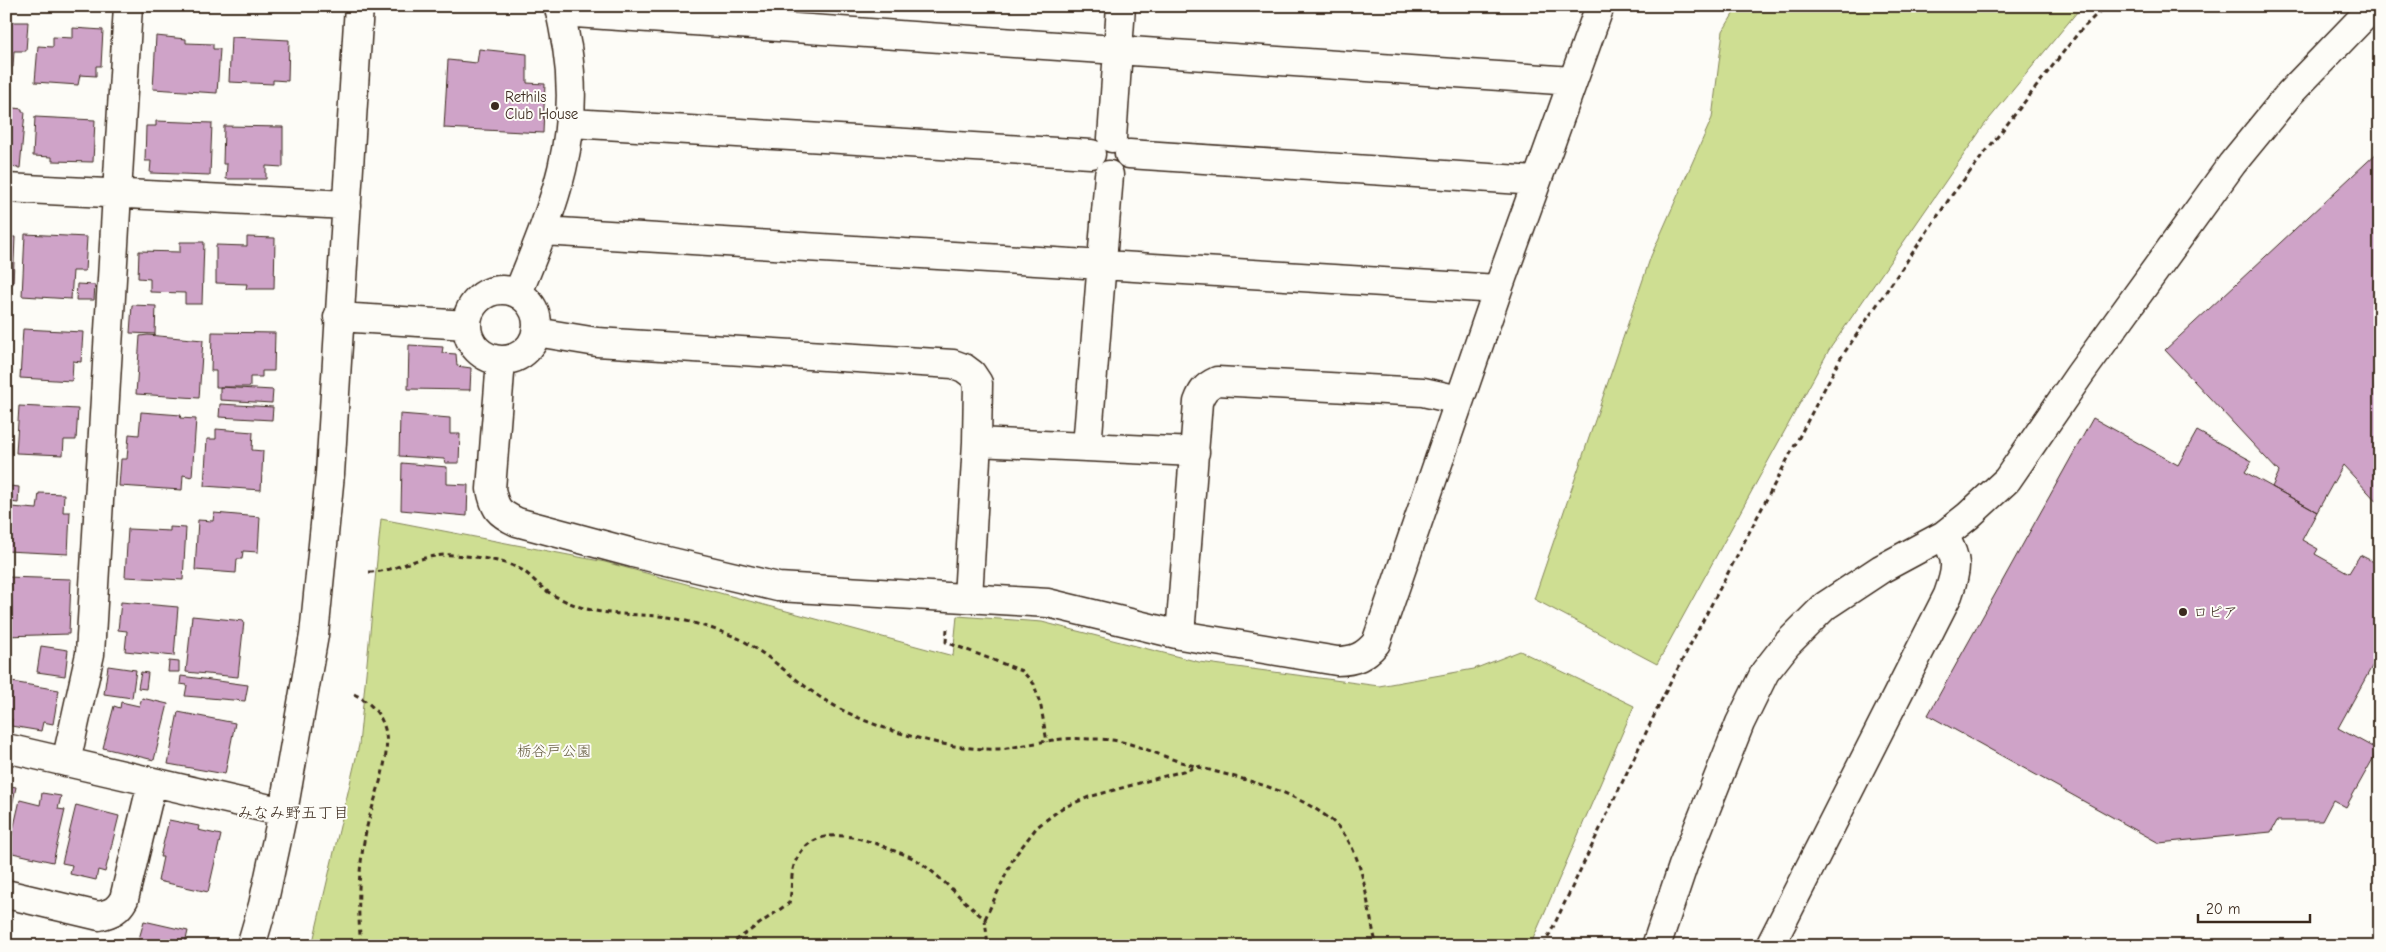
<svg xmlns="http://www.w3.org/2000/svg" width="2386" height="952" font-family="'Comic Neue','Klee One',sans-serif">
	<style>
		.green { fill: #cede92; stroke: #848458 }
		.building { fill: #cfa3c8; stroke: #3b2a1e }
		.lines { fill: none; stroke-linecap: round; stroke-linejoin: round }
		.minor-casing { stroke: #3b2a1e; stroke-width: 31 }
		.path { stroke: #3b2a1e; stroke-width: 3; stroke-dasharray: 5 4; stroke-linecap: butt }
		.minor { stroke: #fdfcf7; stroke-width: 28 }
		.poi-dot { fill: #3b2a1e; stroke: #fdfcf7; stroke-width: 2 }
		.labels { text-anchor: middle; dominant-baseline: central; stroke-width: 4; stroke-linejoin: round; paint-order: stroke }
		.poi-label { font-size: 15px; fill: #3b2a1e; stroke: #fdfcf7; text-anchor: start }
		.park-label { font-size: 15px; fill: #60573b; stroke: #fdfcf7 }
		.neighbourhood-label { font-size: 16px; fill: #3b2a1e; stroke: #fdfcf7 }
	</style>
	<rect width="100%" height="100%" fill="#fdfcf7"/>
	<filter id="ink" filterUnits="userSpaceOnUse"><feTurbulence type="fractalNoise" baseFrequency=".02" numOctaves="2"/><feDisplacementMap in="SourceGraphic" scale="10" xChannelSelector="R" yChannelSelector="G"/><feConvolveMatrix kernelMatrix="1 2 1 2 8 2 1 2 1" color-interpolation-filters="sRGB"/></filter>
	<g filter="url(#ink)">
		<path class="green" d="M1738 6H2082L1985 124 1829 350 1657 664 1534 599 1651 256 1712 118 1723 31Z
			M381 519 605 562 953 656 957 616 1042 622 1199 662 1379 686 1474 669 1520 651 1634 706 1530 946H312L359 745Z"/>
		<path class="building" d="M6 22H28L26 51H14L13 67H6Z
			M73 28 103 30 101 66H96V76L80 75 78 85 35 82 38 46 53 47V37L73 38Z
			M156 36 186 39V43L213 44V49H220L217 93 153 89Z
			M231 37 289 40 288 81 273 80V84L229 82Z
			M479 49 527 54V83L545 84 543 133 444 128 448 60 477 63Z
			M6 107 22 109V112H25L20 168 6 167Z
			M35 117 95 120 93 162 52 161V157L33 156Z
			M156 121 212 123 210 175 150 173 151 161H145L146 126H156Z
			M224 126 283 127V167L266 166V179H226L227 164H223Z
			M2380 150V505L2343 465 2317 512 2272 487 2279 472 2165 350Z
			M25 234 87 237 85 271H73L71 299 22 296Z
			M6 237H15L13 284 6 283Z
			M247 237 275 238 274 289H246L247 284 216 283V245L247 246Z
			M180 242H204L202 304H185V293L150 292V279L138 278 139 251 180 252Z
			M77 284 95 285 94 300H76Z
			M132 305 156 306 155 334 130 333Z
			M23 329 83 332 81 362 73 361 72 381 20 378Z
			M212 332 275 333 274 371H262V377H250V387H216V371H211Z
			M148 335 203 340 199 398 136 394 140 336Z
			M409 345 443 347 442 353 456 354 457 366 471 368 470 390 408 389Z
			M220 387 273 390 272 403 220 400Z
			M220 404 273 407 272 420 219 417Z
			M19 406 78 409 76 440H64L63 455 16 453Z
			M141 412 181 415 180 418 196 419 192 477 183 475 182 490 119 486 121 459H127L129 434 139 435Z
			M400 414 450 418V434H460L459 463H445L444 459 399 456Z
			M2093 418 2178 465 2197 431 2252 461 2245 472 2317 512 2302 540 2318 549 2315 554 2349 573 2360 555 2380 565V652L2338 728 2378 750 2346 807 2333 800 2322 821H2277L2271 832 2159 843 1928 715Z
			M216 429 253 432 252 450 263 451 261 490 204 486 207 439H216Z
			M402 463 447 467V484L468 485 467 516 401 510Z
			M10 486 19 487 18 503 10 502Z
			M39 493 64 494 63 512H70L68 554 6 551 7 525H10L11 507 37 509Z
			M214 513 260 517 258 552 243 551 242 559H237L236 573 195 570 198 520 213 521Z
			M170 527 186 528 183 580 125 577 128 529 170 531Z
			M6 577 71 579 69 634 6 636Z
			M121 602 178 607 174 656 125 651 127 631 118 630Z
			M192 616 244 621 238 677 186 672Z
			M41 646 68 650 65 676 37 672Z
			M169 661 179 662V672H168Z
			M108 666 136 670 132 698 104 694Z
			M141 672 148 673 146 689 138 688Z
			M181 676 248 685 245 701 185 696 187 685 180 684Z
			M6 681 59 690 53 724 43 722 41 731 11 726 12 719 6 718Z
			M142 698 168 704 154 760 103 748 114 706 120 708 121 702 139 706Z
			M178 712 235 723 225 774 168 764Z
			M6 785 16 787 6 834Z
			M42 793 61 796 58 809 65 810 53 862 8 852 20 800 40 805Z
			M76 805 119 816 105 872 98 870 96 880 70 874 72 865 62 863Z
			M169 820 199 826 198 830 221 835 208 892 158 881 163 857H160Z
			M144 921 188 931 185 944 188 946H137Z"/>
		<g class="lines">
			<defs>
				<path id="minor" d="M560 12 1572 81
					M571 123 1091 154
					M1112 138 1121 6
					M1129 154 1535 181
					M6 188 347 205
					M543 231 1498 289
					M467 325a35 35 0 1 1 70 0a35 35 0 1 1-70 0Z
					M518 293C552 209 582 141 567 47 564 34 563 19 558 6
					M338 317 467 325
					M536 332 597 342 953 364 964 368 972 374 978 383 977 442 968 598
					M501 360 491 489C495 509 498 513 517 522L633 553 778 587 1048 603 1180 635 1337 661C1355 661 1365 656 1376 643L1498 289 1600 6
					M977 442 1195 452
					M1087 447 1109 175
					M1180 635 1198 402C1202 391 1206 386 1217 381L1423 392 1459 400
					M6 748 283 812
					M66 762 90 654 128 6
					M6 894 99 916C112 913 118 910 124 899L152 783
					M251 946 263 905 283 812 314 635 330 474 359 6
					M1656 946 1683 866 1740 723 1765 672 1787 644 1825 606 1881 569 1944 535 1968 516 2007 480 2080 374 2232 164 2290 93 2374 6
					M1770 946 1948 595C1958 567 1958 560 1944 535"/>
			</defs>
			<use href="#minor" class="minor-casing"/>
			<path class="path" d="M369 572C398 572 419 553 454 555 476 557 501 559 522 570 530 575 536 583 544 589 553 596 565 601 575 605 605 617 636 613 667 617 684 619 725 632 740 639 764 652 785 671 806 687 838 712 879 728 918 738 943 745 972 750 999 749 1020 747 1041 741 1062 739 1074 738 1086 739 1097 739 1128 739 1152 753 1181 762 1230 777 1280 784 1323 814 1367 843 1364 901 1377 946
				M947 629 946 642 1022 671 1034 684 1041 707 1047 742
				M354 694C370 702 383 715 386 734 390 764 372 802 366 831 358 870 357 907 361 946
				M985 919 1014 857 1037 827 1062 808 1089 797 1201 766
				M305 943 313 946
				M728 946 789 903C794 886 788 872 799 855 819 821 870 840 897 852 904 854 912 857 918 861 943 878 962 901 985 919L988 946
				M1544 946 1664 695 1840 359 1952 195 2079 32 2105 6"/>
			<use href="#minor" class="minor"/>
		</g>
	</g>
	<g class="poi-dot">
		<circle cx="495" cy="106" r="5"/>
		<circle cx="2183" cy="612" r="5"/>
	</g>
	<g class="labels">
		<g class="poi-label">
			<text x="505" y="97">Rethils<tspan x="505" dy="17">Club House</tspan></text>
			<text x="2193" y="612">ロピア</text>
		</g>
		<g class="park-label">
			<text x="554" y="751">栃谷戸公園</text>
		</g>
		<g class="neighbourhood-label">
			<text x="293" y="813">みなみ野五丁目</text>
		</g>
	</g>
	<rect width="2386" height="952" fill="none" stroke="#fdfcf7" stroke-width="25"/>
	<rect x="12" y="12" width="2361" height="927" fill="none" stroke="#3b2a1e" stroke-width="2" filter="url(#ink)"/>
	<path d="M2198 914v8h112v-8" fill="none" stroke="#3b2a1e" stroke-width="2.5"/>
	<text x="2206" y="914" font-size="15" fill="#3b2a1e" stroke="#fdfcf7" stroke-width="4" paint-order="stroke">20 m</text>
</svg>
